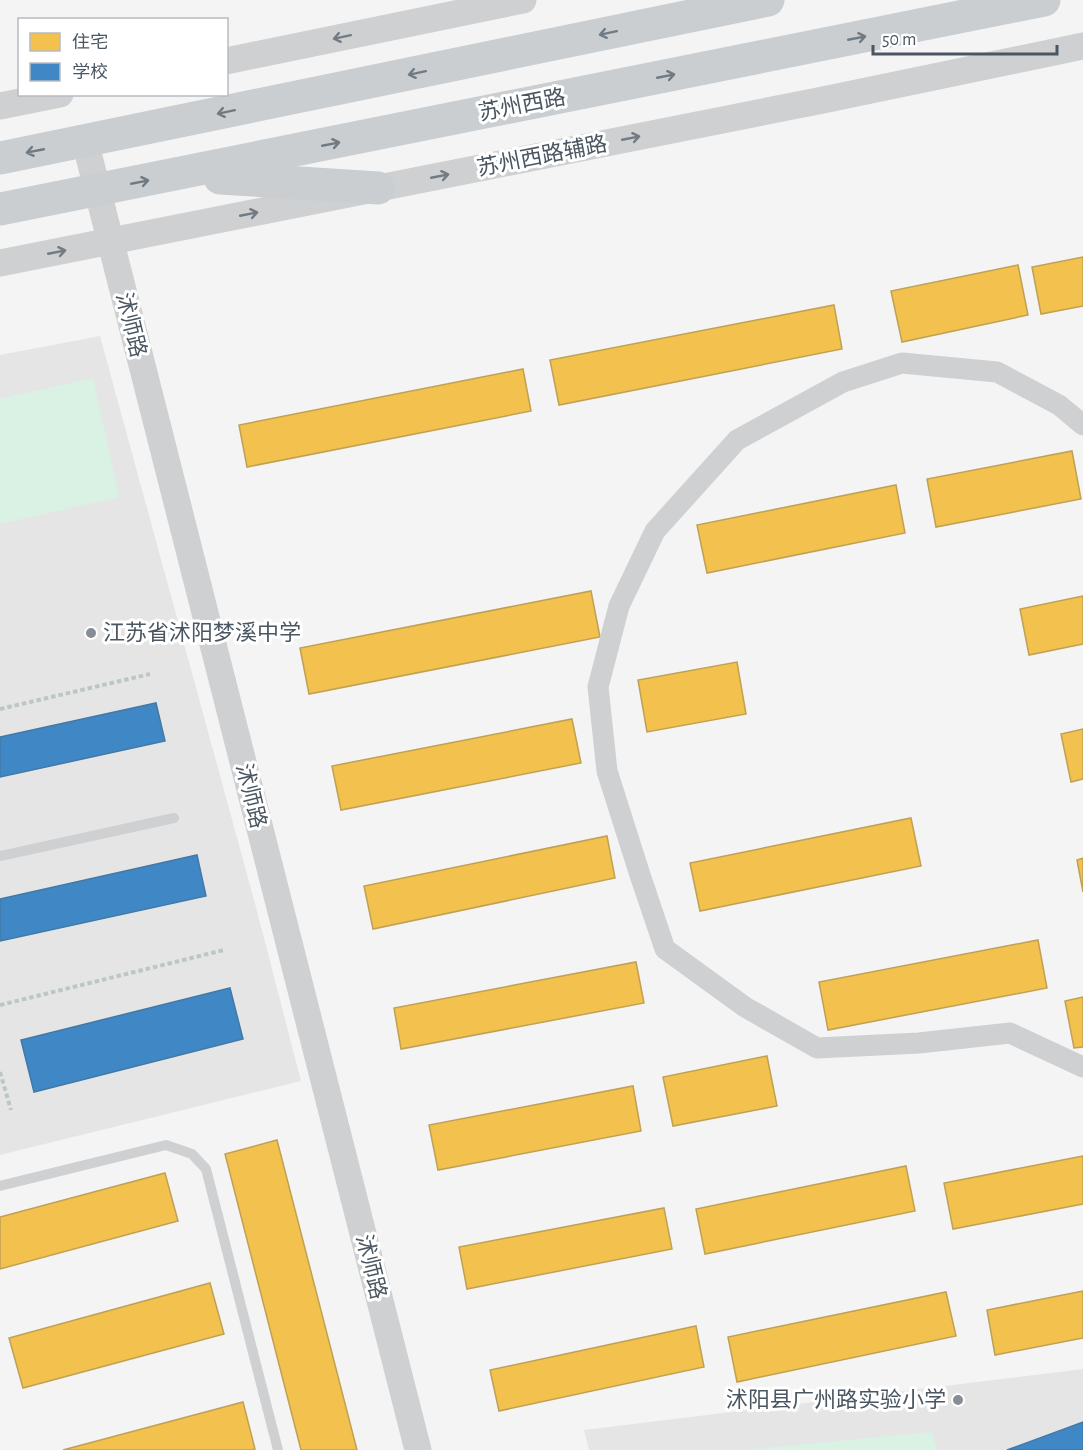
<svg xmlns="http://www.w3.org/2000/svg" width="1083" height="1450" font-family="'Alegreya Sans','Noto Sans SC',sans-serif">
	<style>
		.education { fill: #e6e5e6 }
		.green { fill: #d9f2e3 }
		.homes { fill: #f2c14e; stroke: #c0a154; stroke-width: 1.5 }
		.schools { fill: #3f88c5; stroke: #4279a7; stroke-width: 1.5 }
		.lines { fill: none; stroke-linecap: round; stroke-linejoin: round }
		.path { stroke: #bcc7c4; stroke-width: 4; stroke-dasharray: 4.5 3; stroke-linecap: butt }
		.service { stroke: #ced0d2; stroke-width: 10 }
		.minor { stroke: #ced0d2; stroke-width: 21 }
		.tertiary { stroke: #ced0d2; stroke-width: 27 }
		.primary { stroke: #caced1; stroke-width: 33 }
		.oneway { stroke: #707a83 }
		.oneway2 { stroke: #727b83 }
		.poi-dot { fill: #868d94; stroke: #fff; stroke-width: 2 }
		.labels { text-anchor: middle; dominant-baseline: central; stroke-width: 6; stroke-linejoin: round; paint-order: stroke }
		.street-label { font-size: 22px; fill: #4a5661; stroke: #fff }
		.poi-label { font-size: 22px; fill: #4a5661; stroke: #fff; text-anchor: start }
	</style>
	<rect width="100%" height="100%" fill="#f4f4f4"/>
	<path class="education" d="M100 336 257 911 301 1081 0 1155V355Z
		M1083 1369V1450H589L584 1430Z"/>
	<path class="green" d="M93 378 119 497 0 524V399Z
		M932 1432 937 1450H743Z"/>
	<path class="homes" d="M1083 257V306L1041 314 1032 267Z
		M1018 265 1028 315 902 342 891 291Z
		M834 305 842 349 559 405 550 360Z
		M523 369 531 411 247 467 239 425Z
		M1072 451 1081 499 936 527 927 479Z
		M896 485 905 533 707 573 697 525Z
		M591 591 600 637 309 694 300 648Z
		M1083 596V644L1029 655 1020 609Z
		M737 662 746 714 647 732 638 680Z
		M572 719 581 763 341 810 332 766Z
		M1083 729V779L1071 782 1061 734Z
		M911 818 921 866 700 911 690 863Z
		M607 836 615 878 373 929 364 886Z
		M1083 858V892L1077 860Z
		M1038 940 1047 988 828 1030 819 982Z
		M636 962 644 1003 401 1049 394 1008Z
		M1083 997V1047L1074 1048 1065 1001Z
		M767 1056 777 1106 673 1126 663 1077Z
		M633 1086 641 1131 438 1170 429 1125Z
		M277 1140 357 1450H301L225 1154Z
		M1083 1156V1204L953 1229 944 1183Z
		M906 1166 915 1211 705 1254 696 1209Z
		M165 1173 178 1221 0 1269V1217Z
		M664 1208 672 1249 467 1289 459 1247Z
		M210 1283 224 1334 23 1388 9 1338Z
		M1083 1291V1338L995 1355 987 1310Z
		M946 1292 956 1336 737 1382 728 1337Z
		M696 1326 704 1367 499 1411 490 1370Z
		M243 1402 255 1449 251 1450H63Z"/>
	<path class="schools" d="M156 703 165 741 0 777V737Z
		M197 855 206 896 0 941V899Z
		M230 988 243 1039 34 1092 21 1040Z
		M1083 1422V1450H1007Z"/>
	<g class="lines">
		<path class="path" d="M0 709 150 674
			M0 1005 224 950
			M0 1072 11 1110"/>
		<path class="service" d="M0 856 174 818
			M0 1186 166 1145 192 1154 206 1169 278 1450"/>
		<path class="minor" d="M1083 425 1059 405 997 372 902 363 843 382 737 440 655 531 619 606 598 687 607 771 640 875 665 949 745 1007 817 1048 919 1043 1010 1033 1083 1067"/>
		<path class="tertiary" d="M226 61 523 0
			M0 106 60 94
			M85 141 418 1450
			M0 263 823 100 1083 46"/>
		<path class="primary" d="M0 158 768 0
			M220 178 378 188
			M0 209 1044 0"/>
	</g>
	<defs><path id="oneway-shaft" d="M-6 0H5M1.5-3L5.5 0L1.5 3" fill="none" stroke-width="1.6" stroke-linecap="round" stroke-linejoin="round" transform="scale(1.5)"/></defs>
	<g class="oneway">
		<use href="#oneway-shaft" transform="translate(608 33) rotate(168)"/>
		<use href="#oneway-shaft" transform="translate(857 38) rotate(-11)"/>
		<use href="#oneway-shaft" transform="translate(417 73) rotate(168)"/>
		<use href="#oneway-shaft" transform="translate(666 76) rotate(-11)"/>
		<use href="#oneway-shaft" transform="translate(226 112) rotate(168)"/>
		<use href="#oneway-shaft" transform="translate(331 144) rotate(-11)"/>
		<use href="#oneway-shaft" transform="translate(35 151) rotate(169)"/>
		<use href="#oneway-shaft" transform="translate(140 182) rotate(-11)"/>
	</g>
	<g class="oneway2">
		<use href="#oneway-shaft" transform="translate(342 37) rotate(168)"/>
		<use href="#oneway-shaft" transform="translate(631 138) rotate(-11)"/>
		<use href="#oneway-shaft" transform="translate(440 176) rotate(-11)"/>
		<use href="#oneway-shaft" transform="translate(249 214) rotate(-11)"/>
		<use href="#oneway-shaft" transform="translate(57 252) rotate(-11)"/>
	</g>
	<g class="poi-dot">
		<circle cx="91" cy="633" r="6"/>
		<circle cx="958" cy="1400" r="6"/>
	</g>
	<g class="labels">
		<g class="street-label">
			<text transform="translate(522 105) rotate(-11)">苏州西路</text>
			<text transform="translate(542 156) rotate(-11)">苏州西路辅路</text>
			<text transform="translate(131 325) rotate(76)">沭师路</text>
			<text transform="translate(251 796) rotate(76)">沭师路</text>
			<text transform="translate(371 1267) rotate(76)">沭师路</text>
		</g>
		<g class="poi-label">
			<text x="103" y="633">江苏省沭阳梦溪中学</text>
			<text x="946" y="1400" text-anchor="end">沭阳县广州路实验小学</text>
		</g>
	</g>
	<rect x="18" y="18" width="210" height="78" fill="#ffffff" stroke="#b7bbc0" stroke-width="1.5"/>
	<rect x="30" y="33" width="30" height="18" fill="#f2c14e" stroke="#b7bbc0" stroke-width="1.5"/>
	<text x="72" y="48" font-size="18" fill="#4a5661">住宅</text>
	<rect x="30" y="63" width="30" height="18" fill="#3f88c5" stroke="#b7bbc0" stroke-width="1.5"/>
	<text x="72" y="78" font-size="18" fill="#4a5661">学校</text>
	<path d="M873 45v9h184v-9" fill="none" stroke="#4a5661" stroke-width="3"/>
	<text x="882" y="45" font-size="18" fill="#4a5661" stroke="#ffffff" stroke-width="4.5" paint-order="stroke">50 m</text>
</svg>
